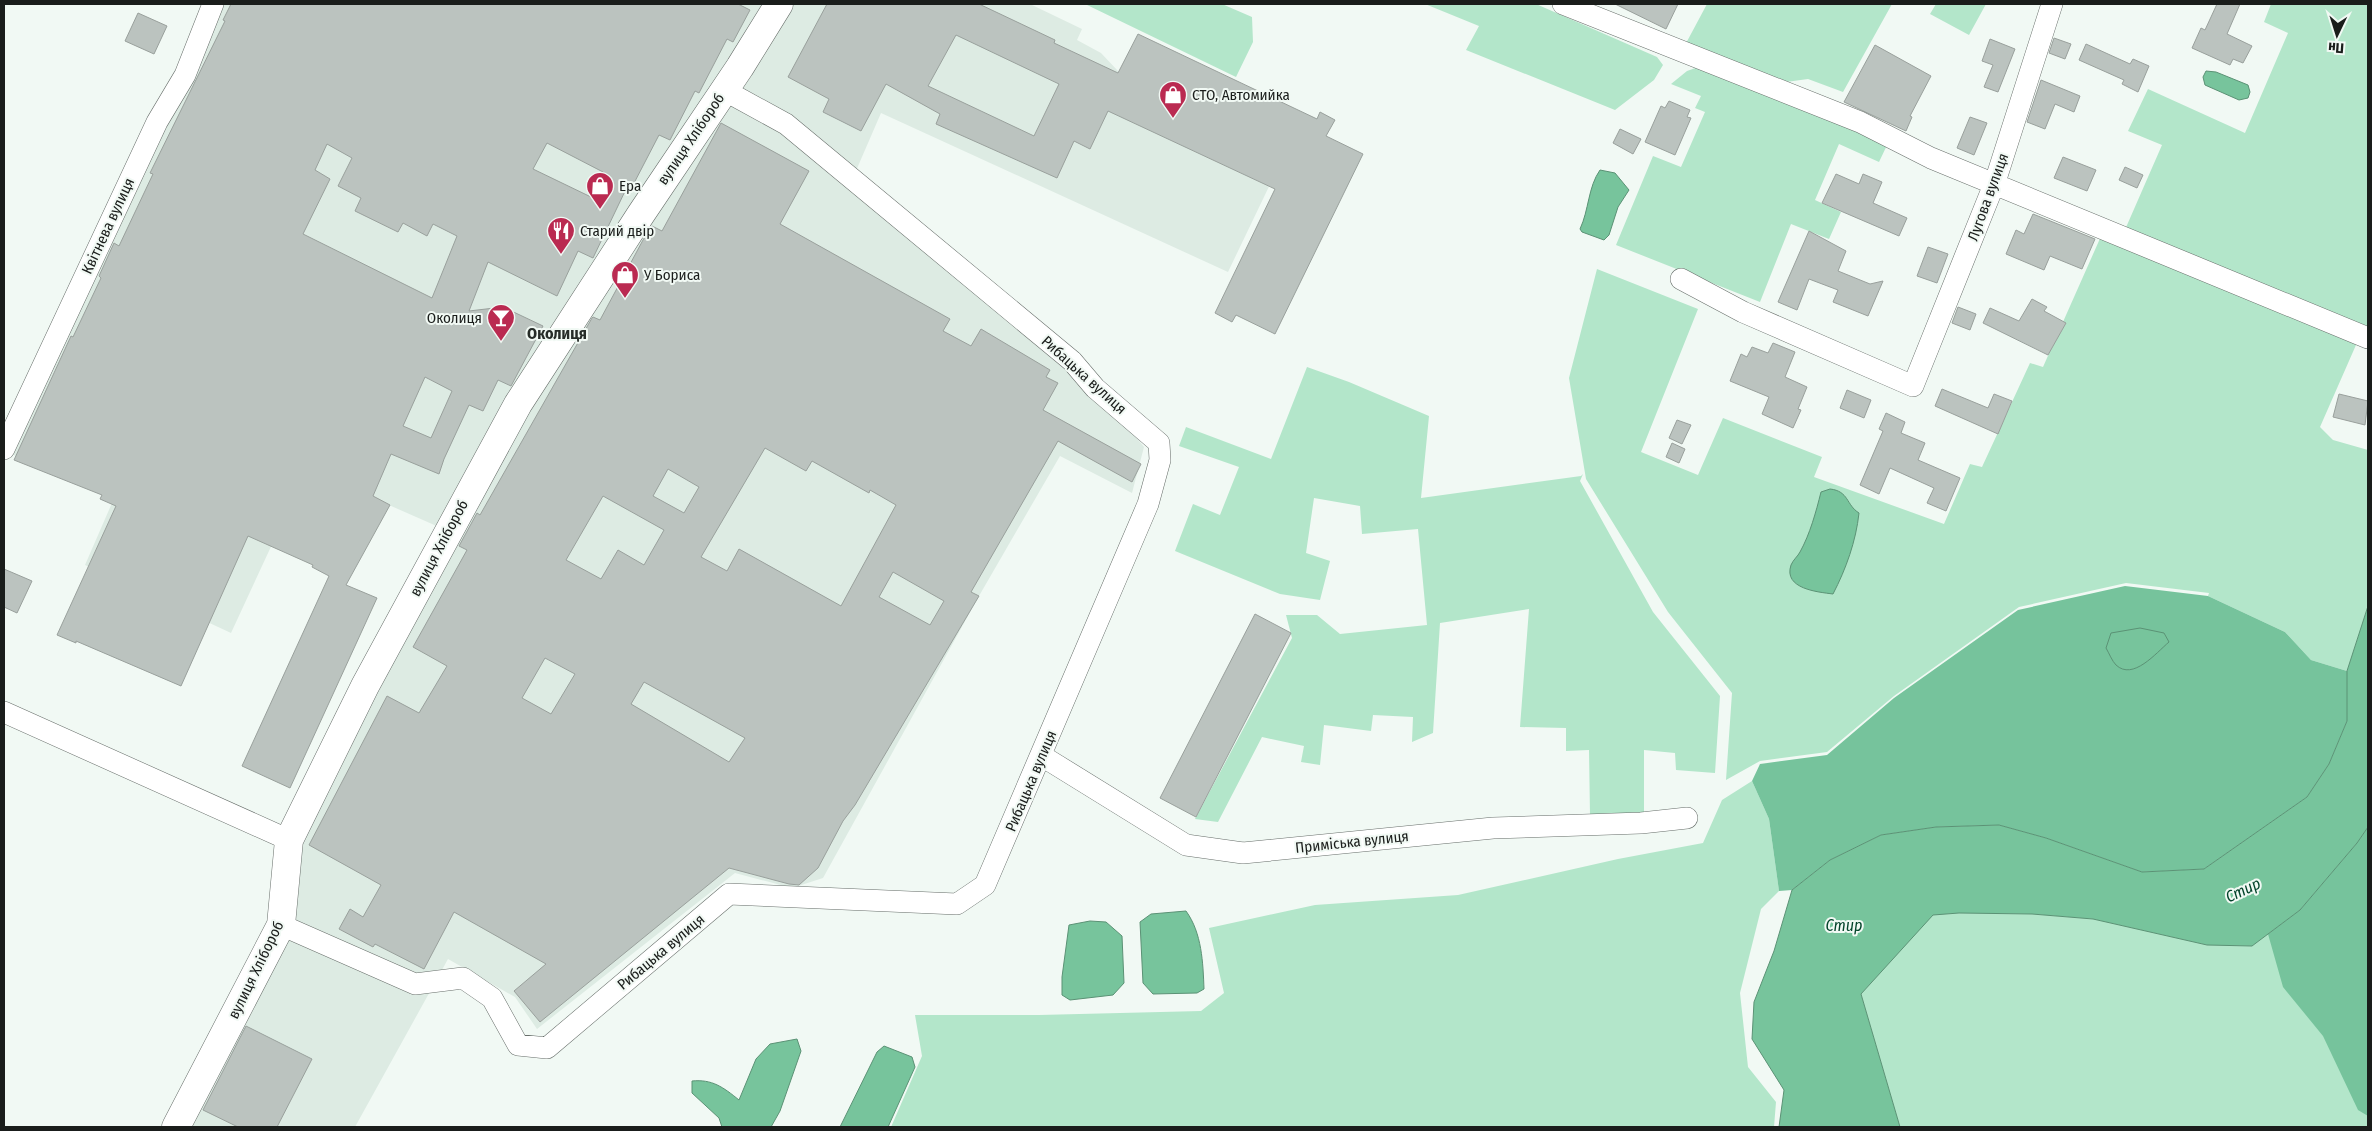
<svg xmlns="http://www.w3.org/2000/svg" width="2372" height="1131" font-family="'Fira Sans Condensed',sans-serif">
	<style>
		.built { fill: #ddebe3 }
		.green { fill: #b3e6ca }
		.forest { fill: #76c39c }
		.water { fill: #77c49c; stroke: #5b9275 }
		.building { fill: #bbc3bf; stroke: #99a09c; fill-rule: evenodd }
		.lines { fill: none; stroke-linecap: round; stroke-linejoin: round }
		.minor-casing { stroke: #676e6a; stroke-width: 22 }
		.tertiary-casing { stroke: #676e6a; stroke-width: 29 }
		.minor { stroke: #fff; stroke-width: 21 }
		.tertiary { stroke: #fff; stroke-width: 28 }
		.labels { text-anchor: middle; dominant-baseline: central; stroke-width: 4; stroke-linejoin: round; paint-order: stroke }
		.poi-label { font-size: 15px; fill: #1a1d1b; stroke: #f1f9f4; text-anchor: start }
		.street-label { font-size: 15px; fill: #1a1d1b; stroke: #f1f9f4 }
		.neighbourhood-label { font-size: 16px; font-weight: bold; fill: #262c28; stroke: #f1f9f4 }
		.water-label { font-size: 16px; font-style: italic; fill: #03442b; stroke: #f1f9f4 }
	</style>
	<rect width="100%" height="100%" fill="#f1f9f4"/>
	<path class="built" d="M213 4H1030L1082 29 1077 40 1101 53 1118 71 1285 153 1228 272 881 113 852 180 1095 388 1144 447 1132 493 1060 456 979 596 823 878 792 888 735 873 537 1029 515 997 448 959 355 1127H176L281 925 289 840 448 531 307 469 231 633 85 565 115 496 4 451Z"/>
	<path class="green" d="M1085 4H1222L1252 17 1253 42 1236 77Z
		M1425 4H1536L1657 57 1663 65 1654 80 1615 110 1466 50 1479 26Z
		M1707 4H1892L1843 92 1808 79 1786 82 1684 47Z
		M1936 4H1986L1969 35 1930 14Z
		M2271 4H2368V330L2363 329 2320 427 2333 440 2368 450V606L2347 671 2311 660 2285 632 2208 596 2209 593 2126 583 2019 607 1894 696 1827 752 1760 761 1726 780 1732 693 1668 612 1586 479 1569 378 1597 269 1698 309 1641 452 1698 475 1723 418 1822 457 1814 477 1944 524 1970 464 1982 467 2030 363 2043 367 2106 225 2124 232 2162 145 2128 131 2148 89 2245 133 2288 33 2264 22Z
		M1701 66 1889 141 1879 162 1839 144 1815 200 1841 212 1829 239 1791 224 1760 302 1616 245 1653 156 1681 167 1705 112 1695 108 1701 96 1671 84 1687 71Z
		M1307 367 1349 382 1429 416 1421 498 1581 476 1583 474 1580 481 1653 612 1720 696 1715 773 1676 770 1675 753 1644 750V813L1590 815 1589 750 1566 751V728L1520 727 1529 609 1440 623 1433 733 1412 742 1413 717 1373 715 1371 731 1324 725 1320 765 1301 762 1304 746 1262 737 1218 822 1195 819 1292 638 1286 615H1317L1340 634 1427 625 1418 529 1362 534 1360 506 1314 498 1306 553 1330 561 1320 600 1280 594 1175 551 1193 504 1220 515 1239 467 1179 446 1186 427 1271 459Z
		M1752 781 1769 819 1779 891 1761 909 1740 993 1748 1067 1776 1102 1774 1127H891L922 1056 915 1015H1039L1201 1011 1224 993 1209 928 1315 905 1458 895 1618 859 1703 843 1722 800Z
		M2368 827V1127H1900L1861 994 1933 914 1959 913 2032 914 2093 919 2207 945 2252 946 2300 910 2357 843Z"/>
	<path class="forest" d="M2125 586 2208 596 2285 632 2311 660 2347 671V721L2329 764 2307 797 2204 869 2142 872 2046 838 1999 825 1936 827 1881 835 1830 860 1792 890 1779 891 1769 819 1752 781 1760 764 1827 755 1894 698 2018 610Z
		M2368 827V1116L2358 1110 2323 1036 2283 987 2268 934 2300 910 2357 843Z"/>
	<path class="water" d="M2206 71 2216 72 2248 85 2250 92 2248 98 2239 100 2205 85 2203 77Z
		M1600 170 1615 173 1629 190 1618 207 1609 235 1604 240 1582 232 1580 229C1589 210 1588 187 1600 170Z
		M1830 489C1849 491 1846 505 1859 513 1856 541 1846 569 1833 594 1818 592 1783 589 1791 565 1793 560 1798 556 1800 552 1810 534 1816 512 1821 492Z
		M2368 606V827L2357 843 2300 910 2252 946 2207 945 2093 919 2032 914 1959 913 1933 915 1861 994 1900 1127H1779L1784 1090 1752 1039 1754 1002 1774 951 1792 890 1830 860 1881 835 1936 827 1999 825 2046 838 2142 872 2204 869 2307 797 2329 764 2347 721V671Z
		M2140 628 2164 633 2169 642C2156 653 2133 681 2116 665 2112 661 2109 653 2106 648L2111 633Z
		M1186 911C1202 933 1203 963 1204 989L1197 993 1153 994 1143 983 1140 922 1151 914Z
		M1090 921 1106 922 1122 936 1124 983 1113 995 1070 1000 1062 995V977L1069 925Z
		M797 1039 801 1051 780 1111 771 1127H722L719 1118 692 1093V1081C712 1079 723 1087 739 1100L756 1059 770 1044Z
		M884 1046 912 1057 915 1067 888 1127H840L877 1052Z"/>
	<path class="building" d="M231 4H738L750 10 733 42 727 39 699 93 695 91 670 140 659 135 632 187 628 185 593 258 578 251 557 296 488 262 469 311 503 307 543 326 511 386 498 380 483 411 469 405 444 459 439 474 391 454 373 496 390 505 346 585 377 598 290 788 242 766 329 576 312 567 313 565 248 536 181 686 76 641V643L57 635 116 506 100 499 102 495 14 460 71 336 73 337 101 278 99 276 114 243 119 246 153 174 150 173 225 21 223 20ZM547 143 603 172 591 197 533 169ZM327 144 352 158 338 186 361 198 355 211 398 232 403 223 427 236 433 224 457 236 432 298 303 234 330 179 315 170ZM425 377 452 391 431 438 403 426Z
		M827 4H979L1055 40 1054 43 1118 73 1138 34 1317 119 1320 112 1335 120 1326 136 1363 154 1275 334 1236 315 1232 322 1215 313 1275 189 1108 111 1090 149 1074 141 1057 178 936 124 940 114 886 84 861 131 823 112 829 99 788 77ZM956 35 1059 84 1034 136 928 86Z
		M1615 4H1678L1666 29Z
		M2217 4H2240L2227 34 2252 46 2243 63 2233 59 2230 65 2192 48 2201 28 2205 30Z
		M138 13 167 26 154 54 125 41Z
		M2054 38 2071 44 2065 59 2049 53Z
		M1990 39 2015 49 1998 92 1984 87 1993 65 1982 61Z
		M2086 44 2130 64 2133 59 2149 66 2138 92 2122 84 2124 80 2079 60Z
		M1875 45 1931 76 1910 116 1912 117 1906 131 1844 102Z
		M2041 80 2080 96 2074 112 2055 104 2045 129 2027 122Z
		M1669 101 1690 110 1687 117 1691 118 1675 155 1645 142 1661 106 1665 108Z
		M1970 117 1987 123 1974 155 1957 148Z
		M721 123 809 171 780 224 950 319 943 331 971 346 981 329 1050 370 1046 377 1058 383 1043 410 1141 464 1132 482 1058 441 971 592 979 596 855 805 843 821 818 868 799 885 789 884 729 868 540 1022 514 991 546 964 454 912 424 969 375 944 373 947 339 929 350 909 363 917 381 885 309 845 387 696 419 713 447 666 413 647 467 550 459 546 477 513 480 515 592 318 593 317 600 320 643 240 652 226 662 231ZM765 448 806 471 812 461 869 493 870 490 896 505 841 606 739 549 727 571 701 557ZM668 469 699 487 684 513 653 496ZM603 496 664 530 644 565 618 550 601 579 566 560ZM893 572 944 601 930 625 879 597ZM545 658 575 674 551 714 522 698ZM644 682 745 738 729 762 631 704Z
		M1620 129 1641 139 1633 154 1613 143Z
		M2063 157 2096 170 2087 191 2054 178Z
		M2125 167 2143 175 2137 188 2119 180Z
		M1836 174 1859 184 1863 174 1882 182 1873 203 1907 218 1899 236 1822 203Z
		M2033 214 2095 239 2082 269 2050 256 2044 270 2006 254 2016 230 2024 234Z
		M1809 231 1846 251 1838 271 1870 284 1883 281 1868 316 1833 302 1838 290 1809 279 1797 310 1778 302Z
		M1928 247 1948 254 1937 283 1917 276Z
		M2032 299 2047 307 2044 311 2066 323 2048 355 1983 323 1990 308 2019 321Z
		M1958 307 1976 314 1970 330 1952 323Z
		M1773 343 1795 352 1785 377 1807 387 1798 409 1801 410 1793 428 1762 414 1769 397 1730 381 1741 354 1747 357 1752 347 1768 353Z
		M1942 389 1988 408 1994 394 2012 401 1998 434 1935 406Z
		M1847 390 1871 400 1864 418 1840 408Z
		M2339 394 2368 401 2365 425 2333 417Z
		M1886 413 1905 422 1901 433 1925 443 1918 460 1960 478 1946 511 1927 503 1934 488 1890 468 1879 494 1860 485 1883 431 1879 429Z
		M1677 420 1691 425 1682 444 1669 438Z
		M1672 443 1685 449 1679 463 1666 457Z
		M4 569 32 581 17 613 4 607Z
		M1255 614 1291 633 1196 817 1160 798Z
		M246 1026 312 1059 277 1127H238L203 1110Z"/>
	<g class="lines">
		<defs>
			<path id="minor" d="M1563 4 1860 122 1931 158 2368 338
				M1681 279 1743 312 1913 386 1995 182 2052 4
				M4 449 157 122 185 75 213 4
				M4 712 289 840
				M1042 756 1186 845 1243 853 1493 828 1641 823 1687 818
				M281 925 415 984 463 978 492 998 518 1045 547 1048 729 894 957 904 985 885 1148 504 1160 460 1159 443 1095 388 1072 361 786 124 724 90"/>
			<path id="tertiary" d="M176 1127 281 925 289 840 365 686 518 404 641 214 740 67 779 4"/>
		</defs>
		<use href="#minor" class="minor-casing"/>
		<use href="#tertiary" class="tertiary-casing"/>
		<use href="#minor" class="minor"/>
		<use href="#tertiary" class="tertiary"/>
	</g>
	<defs>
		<symbol id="shop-pin" viewBox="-11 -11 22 30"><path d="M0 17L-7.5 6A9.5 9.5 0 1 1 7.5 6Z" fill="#ba2a51" stroke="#f1f9f4"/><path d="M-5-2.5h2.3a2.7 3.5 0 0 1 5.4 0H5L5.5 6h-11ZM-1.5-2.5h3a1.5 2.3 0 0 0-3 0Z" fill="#fff"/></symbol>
		<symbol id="restaurant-pin" viewBox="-11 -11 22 30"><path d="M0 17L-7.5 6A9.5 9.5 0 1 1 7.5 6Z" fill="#ba2a51" stroke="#f1f9f4"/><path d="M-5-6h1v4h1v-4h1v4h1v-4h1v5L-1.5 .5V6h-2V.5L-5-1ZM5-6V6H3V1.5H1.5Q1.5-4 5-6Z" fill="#fff"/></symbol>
		<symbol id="bar-pin" viewBox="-11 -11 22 30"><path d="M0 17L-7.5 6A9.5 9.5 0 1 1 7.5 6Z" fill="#ba2a51" stroke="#f1f9f4"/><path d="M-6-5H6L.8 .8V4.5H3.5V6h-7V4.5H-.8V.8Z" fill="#fff"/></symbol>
	</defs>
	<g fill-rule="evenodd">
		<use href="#shop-pin" x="1157" y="79" width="32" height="43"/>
		<use href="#shop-pin" x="584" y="170" width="32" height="43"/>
		<use href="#restaurant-pin" x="545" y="215" width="32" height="43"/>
		<use href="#shop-pin" x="609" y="259" width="32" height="43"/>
		<use href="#bar-pin" x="485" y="302" width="32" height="43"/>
	</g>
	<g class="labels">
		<g class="poi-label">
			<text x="1192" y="95">СТО, Автомийка</text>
			<text x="619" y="186">Ера</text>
			<text x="580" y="231">Старий двір</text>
			<text x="644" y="275">У Бориса</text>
			<text x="482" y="318" text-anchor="end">Околиця</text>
		</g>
		<g class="street-label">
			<text transform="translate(691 139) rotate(-56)">вулиця Хлібороб</text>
			<text transform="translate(1988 197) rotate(-70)">Лугова вулиця</text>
			<text transform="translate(108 226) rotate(-65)">Квітнева вулиця</text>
			<text transform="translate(1084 375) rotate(42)">Рибацька вулиця</text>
			<text transform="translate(439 548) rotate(-62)">вулиця Хлібороб</text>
			<text transform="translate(1031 781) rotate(-67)">Рибацька вулиця</text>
			<text transform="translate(1352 842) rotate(-6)">Приміська вулиця</text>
			<text transform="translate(661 952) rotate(-40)">Рибацька вулиця</text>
			<text transform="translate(256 970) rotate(-64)">вулиця Хлібороб</text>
		</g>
		<g class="neighbourhood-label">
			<text x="557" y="333">Околиця</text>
		</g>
		<g class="water-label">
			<text transform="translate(2243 890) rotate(-25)">Стир</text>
			<text x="1844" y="925">Стир</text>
		</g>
	</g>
	<rect width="2372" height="1131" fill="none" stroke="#1a1d1b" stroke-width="10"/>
	<g transform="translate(2337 35) rotate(184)" stroke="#f1f9f4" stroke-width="4" paint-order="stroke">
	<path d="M0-4L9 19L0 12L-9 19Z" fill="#1a1d1b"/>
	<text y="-8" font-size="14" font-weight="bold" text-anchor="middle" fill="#1a1d1b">Пн</text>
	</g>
</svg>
